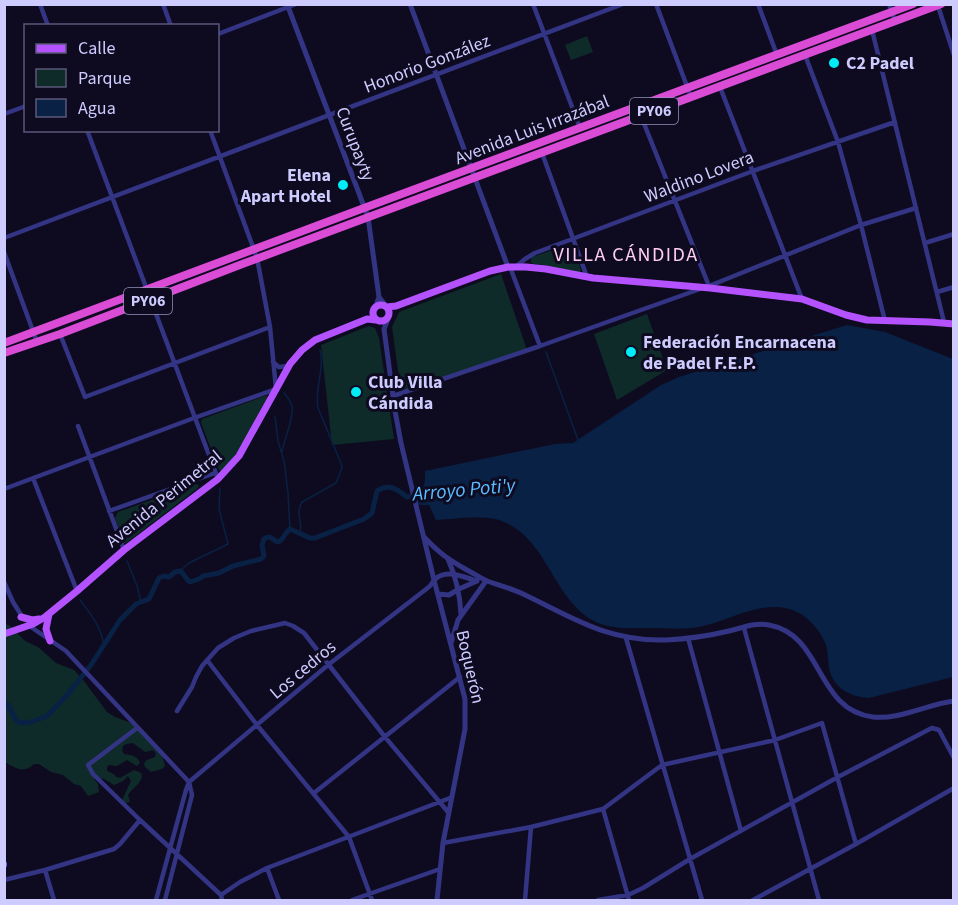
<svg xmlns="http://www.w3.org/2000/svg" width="958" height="905" font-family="'Source Sans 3',sans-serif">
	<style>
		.green { fill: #0e2b29 }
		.water { fill: #082144 }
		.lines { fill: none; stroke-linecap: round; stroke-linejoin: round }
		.stream { stroke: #082144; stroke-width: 1.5 }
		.canal { stroke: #082144; stroke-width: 5 }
		.minor { stroke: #333584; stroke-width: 4.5 }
		.tertiary { stroke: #333584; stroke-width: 5 }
		.secondary { stroke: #6268ff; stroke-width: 6 }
		.primary { stroke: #b452ff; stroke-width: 7 }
		.trunk { stroke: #da4cd5; stroke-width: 8 }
		.poi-dot { fill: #00edf6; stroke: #0e0b21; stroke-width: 2 }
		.labels { text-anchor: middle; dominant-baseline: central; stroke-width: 6; stroke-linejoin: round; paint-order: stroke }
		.shield { fill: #0e0b21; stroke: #9491bc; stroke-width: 1.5 }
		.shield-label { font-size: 16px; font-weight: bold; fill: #cecbff }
		.poi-label { font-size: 18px; font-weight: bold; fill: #cecbff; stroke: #0e0b21; text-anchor: start }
		.street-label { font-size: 18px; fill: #cecbff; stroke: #0e0b21 }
		.neighbourhood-label { font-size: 20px; letter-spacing: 1.5px; fill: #ffcdf0; stroke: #0e0b21 }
		.water-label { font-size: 20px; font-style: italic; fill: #59bdff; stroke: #0e0b21 }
	</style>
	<rect width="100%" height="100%" fill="#0e0b21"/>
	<path class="green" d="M587 36 593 52 571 60 565 45Z
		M568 245 573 246 581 270 580 273 545 265 534 264 531 263V259L532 257Z
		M501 274 527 350 401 392 392 327 399 312Z
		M647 314 667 370 617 400 594 334Z
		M369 326 375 328 379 338 394 439 332 445 321 345Z
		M265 396H267V398C253 423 242 451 222 471L219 470 201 423 202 419Z
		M196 484 199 485 198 488 126 543H123L115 518 118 512Z
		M4 624 9 625 25 641 38 647 56 663 74 670 84 681 107 712 115 717 131 723 162 755 165 766 162 769 151 772 145 767 144 763 147 760 155 757 156 753 153 750 145 752 133 743 126 744 123 746 122 750 124 754C130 755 137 755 140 763L137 766 127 760 117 766 109 765 107 767V771L114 774 116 777 120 778 134 770 141 773 142 776C141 784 132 788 128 795L130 802 124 803 122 800 131 781 128 776 123 781 114 785 104 779 95 777 94 779 98 784 99 792 88 796 81 786 74 784 63 775 51 772 39 764H34C24 774 15 768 5 762Z"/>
	<path class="water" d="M847 325 885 332 953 359V677L869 698C850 697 833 688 829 668 828 660 828 652 826 645 822 634 813 623 804 616 771 593 733 620 699 627 683 630 665 628 649 628 635 628 621 629 608 626 553 613 552 537 499 520 483 515 453 519 436 520L429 505C420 506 414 504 407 497L410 493C426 488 425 487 425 471L555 444 573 443 661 385 679 377Z"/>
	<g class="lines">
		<path class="stream" d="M546 352 578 440
			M275 417 278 441 284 461 288 493 290 529
			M282 452C284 439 294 419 292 407 291 401 288 398 284 393
			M300 533C303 522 295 513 302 502L336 483 342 468 341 463 318 408C314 389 325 370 320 350
			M127 561 137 586 141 602
			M180 571 189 563 228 544 219 509 220 489
			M80 600C92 616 100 625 104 645"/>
		<path class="canal" d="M4 703 8 705 16 720 21 723 31 722 47 716 68 694 91 665 120 620 136 604 149 599 159 578 164 576 169 577 175 572 180 571C185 574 185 579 190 582L199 579 203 576 219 573 233 566 261 559 264 556 262 545 264 539C271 534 272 540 278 542 284 540 284 533 290 529L310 538H315L364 519 372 513 377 491C389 483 397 489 407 497H412"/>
		<path class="minor" d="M40 4 48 26
			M163 4 171 26
			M533 4 580 128
			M656 4 691 97
			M758 4 777 55
			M889 4 895 21
			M938 6 954 55
			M872 30 944 322
			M218 34 296 4
			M805 55 838 142 861 225 885 321
			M720 87 802 299
			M4 114 26 106
			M641 116 709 286
			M87 130 218 479
			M542 153 587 277
			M4 238 623 4
			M925 243 954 234
			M4 252 37 342
			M517 266 525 259 535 253 753 171 895 122
			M510 267 540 346 700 289
			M709 286 861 225 916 208
			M937 292 954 287
			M60 334 85 397 270 327
			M273 362 279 367 289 366
			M393 396 540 346
			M78 426 124 550
			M33 478 77 591
			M4 489 194 418 276 389 270 327 257 258 210 130
			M109 511 215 473
			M4 582 13 602 23 618
			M28 625 66 651 189 782 192 795 165 900
			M744 628 819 900
			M626 638 702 900
			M688 638 741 831
			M207 660 257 725 349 837 372 900
			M177 711 192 687 196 677 202 666 218 648 234 638 251 631 285 623 293 626 304 633 385 737 448 812
			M137 728 88 765 93 774 140 820 221 895 222 900
			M314 793 460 677
			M603 809 629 900
			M443 843 531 827 603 809 662 765 775 740 822 723 856 844
			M267 868 279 900
			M45 870 54 900
			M4 880 45 870 114 849 120 844 140 820
			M221 895 240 882 267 868 450 798
			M156 900 186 790 189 782 328 665 425 590 430 586 434 580
			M352 900 440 869
			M525 900 531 827
			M598 900 628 895 643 888 690 859 838 777 928 730 932 728 939 730 954 758
			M753 900 856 844 954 788"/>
		<path class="tertiary" d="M287 4 368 217 379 297 386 306
			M410 4 508 267
			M375 308 379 297
			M388 319 384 329 395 411 401 443 434 580 465 699V729L443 843 437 900
			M424 537C439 553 448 559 467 570 473 573 480 578 487 581 498 585 510 588 521 593 572 617 607 642 666 640 687 639 708 636 729 631 742 628 756 622 769 625 824 635 815 710 873 717 899 720 928 704 954 701
			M448 559C456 577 460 594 461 614
			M434 580C446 568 463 577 477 581
			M438 594 449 595 459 589 477 581
			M451 643 458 620 486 581"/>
		<path class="secondary" d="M4 864V865"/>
		<path class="primary" d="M373 313a8 8 0 1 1 16 0a8 8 0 1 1-16 0Z
			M387 307 396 306 490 271 508 267H526L546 269 593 278 710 288 802 299 846 315 867 320 930 322 954 324
			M49 614 46 629 50 641
			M21 617 32 620 39 619
			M4 634 33 624 45 617 77 591 124 550 218 479 239 456 290 364 302 350 315 340 367 319 376 320"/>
		<path class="trunk" d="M4 343 364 208 913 4
			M4 353 60 334 245 263 941 4"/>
	</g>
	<g class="poi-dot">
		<circle cx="834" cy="63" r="6"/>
		<circle cx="343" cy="185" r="6"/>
		<circle cx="631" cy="352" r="6"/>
		<circle cx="356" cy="392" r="6"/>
	</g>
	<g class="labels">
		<g class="shield">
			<rect x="630" y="98" width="48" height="26" rx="4.5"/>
			<rect x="124" y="288" width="48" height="26" rx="4.5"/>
		</g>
		<g class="shield-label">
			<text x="654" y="111">PY06</text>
			<text x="148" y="301">PY06</text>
		</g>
		<g class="poi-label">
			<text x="846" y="63">C2 Padel</text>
			<text x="331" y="175" text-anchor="end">Elena<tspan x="331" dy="21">Apart Hotel</tspan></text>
			<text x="643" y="342">Federación Encarnacena<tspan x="643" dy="21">de Padel F.E.P.</tspan></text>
			<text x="368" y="382">Club Villa<tspan x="368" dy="21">Cándida</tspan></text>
		</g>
		<g class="street-label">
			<text transform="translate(427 64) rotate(-21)">Honorio González</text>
			<text transform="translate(532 130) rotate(-21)">Avenida Luis Irrazábal</text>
			<text transform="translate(355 144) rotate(69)">Curupayty</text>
			<text transform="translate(699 177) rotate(-21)">Waldino Lovera</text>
			<text transform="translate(164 499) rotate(-39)">Avenida Perimetral</text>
			<text transform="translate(470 667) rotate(77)">Boquerón</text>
			<text transform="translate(303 670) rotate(-40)">Los cedros</text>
		</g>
		<g class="neighbourhood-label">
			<text x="626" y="255">VILLA CÁNDIDA</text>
		</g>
		<g class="water-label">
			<text transform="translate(464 490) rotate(-5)">Arroyo Poti'y</text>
		</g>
	</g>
	<rect width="958" height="905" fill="none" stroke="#cecbff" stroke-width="12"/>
	<rect x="24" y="24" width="195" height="108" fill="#0e0b21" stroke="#5b587a" stroke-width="1.5"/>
	<rect x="36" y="44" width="30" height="9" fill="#b452ff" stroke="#5b587a" stroke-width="1.5"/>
	<text x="78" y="54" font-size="18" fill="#cecbff">Calle</text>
	<rect x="36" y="69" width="30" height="18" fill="#0e2b29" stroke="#5b587a" stroke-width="1.5"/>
	<text x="78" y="84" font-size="18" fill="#cecbff">Parque</text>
	<rect x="36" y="99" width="30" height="18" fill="#082144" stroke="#5b587a" stroke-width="1.5"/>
	<text x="78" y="114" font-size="18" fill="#cecbff">Agua</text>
</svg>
